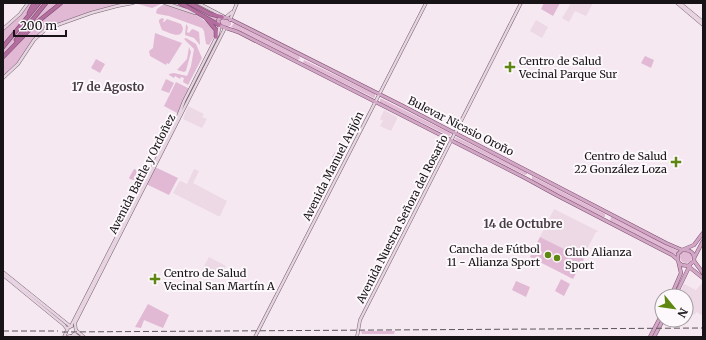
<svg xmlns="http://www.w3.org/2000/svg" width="706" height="340" font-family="Merriweather,serif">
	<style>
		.built { fill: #edd8e5 }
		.green { fill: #e1b9d4 }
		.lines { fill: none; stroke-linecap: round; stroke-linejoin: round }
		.secondary-casing { stroke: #70656c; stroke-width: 3.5 }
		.primary-casing { stroke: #7c4e6e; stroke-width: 4 }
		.highway-casing { stroke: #7c4e6e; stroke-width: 4.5 }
		.secondary { stroke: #e8d3e2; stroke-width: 2.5 }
		.primary { stroke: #d1a7c5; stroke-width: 3 }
		.highway { stroke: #b36d9e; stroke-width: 3.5 }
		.rail { stroke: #5c555a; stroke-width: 1; stroke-dasharray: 6 3; stroke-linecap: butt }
		.poi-dot { fill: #5e8711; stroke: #fdf8fb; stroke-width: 1.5 }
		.labels { text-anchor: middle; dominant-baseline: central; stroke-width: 4; stroke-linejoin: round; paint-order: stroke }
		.poi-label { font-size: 11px; fill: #171316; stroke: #fdf8fb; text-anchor: start }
		.street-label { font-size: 11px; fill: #171316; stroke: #fdf8fb }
		.neighbourhood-label { font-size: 12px; font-weight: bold; fill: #493e45; stroke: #fdf8fb }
	</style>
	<rect width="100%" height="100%" fill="#f5e8f1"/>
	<path class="built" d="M568 3H593L586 16 575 11 569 22 562 18 570 5Z
		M536 20 548 27 542 38 530 31Z
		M188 106 204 114 202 117 207 119 202 128 183 119Z
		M384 110 397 117V119L391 131 380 126 383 121 380 119Z
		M194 169 199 171 193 183 227 201 220 216H218L173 193 179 182 181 181 187 184Z
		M554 209 598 231V232H596L586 251 588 252 584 259 540 237Z
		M209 257 226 266 220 278 202 270Z
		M703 282V313L701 315 697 312 694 315 686 314V296H678L684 284 696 290Z"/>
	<path class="green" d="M28 3H133L117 6 51 27 38 35 18 64 3 78V29L14 20Z
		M154 3 161 4 152 8 138 4Z
		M165 3H198L231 20V25L228 27 225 28 202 15Z
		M544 3H560L553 16 541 9Z
		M164 4C182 7 204 16 215 31V35L209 45 206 44 204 31 202 28 169 16 158 14 156 13 157 9Z
		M162 18 164 19 163 22H164L167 19 181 24 183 28C182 40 170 33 162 30L159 22V20Z
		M234 23 299 56 300 59 297 60 231 27Z
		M186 24 188 27 187 32 189 33 191 30 193 29 199 32 200 45 194 38 185 35Z
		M155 33 182 43 169 64 167 63 166 65 150 56 149 51 153 48Z
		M186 38 196 44 202 58 188 85 183 82 184 78 181 77 180 79 175 76 174 78 169 75V74L174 73 187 76 191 66 194 49 184 39Z
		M189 47 191 52 186 71 184 72 177 70 187 59Z
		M645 56 654 60 651 68 641 63Z
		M96 59 105 64 100 73 91 68Z
		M304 60 375 94V97L374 98 303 63Z
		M166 79 174 83 169 93 161 90Z
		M176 82 190 89 179 114 164 106Z
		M380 99H382L450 133 451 135 449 136 380 102Z
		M456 137 527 172V174L525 175 456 140 455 138Z
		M335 152 344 156 341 162 332 157Z
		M155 167 178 178 169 195 146 184Z
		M134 169 148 174 142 182 130 179 129 178Z
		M532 176 605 214V217H603L556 194 532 180Z
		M611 217H612L678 251 676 255 610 221Z
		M540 237 584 259 573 279 530 257Z
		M680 257a6 6 0 1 1 12 0a6 6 0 1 1-12 0Z
		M561 279 570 284 564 296 555 291Z
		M516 281 530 287 526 297 512 290Z
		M148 304 169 315 163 328 144 320 141 328 135 327Z
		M361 331H395L394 334H362Z"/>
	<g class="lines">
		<defs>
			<path id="secondary" d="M165 3 195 13
				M198 3 223 16
				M677 3 703 25
				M680 3 703 22
				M226 17 232 12
				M230 20 237 3
				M3 29 20 14 28 3
				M3 78 18 64 34 40 46 29 91 13 117 6 133 3
				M3 272 70 326
				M3 275 64 325 67 329
				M71 326 177 119 184 101 218 34 220 25
				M77 331 84 337
				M73 335 76 332 75 323 225 28
				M64 337 68 328 72 326
				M66 337 76 335 79 337
				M255 337 426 3
				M357 337 360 320 521 3"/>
			<path id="primary" d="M694 258 703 241
				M678 260 672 255 556 195 525 178 240 33C234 30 223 28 219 25L218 20 222 17 228 18 403 106 666 243 682 250
				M694 261 703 273
				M679 263 682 265 688 266 694 261C695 255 692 250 685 250
				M688 266 703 278
				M671 296 681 273 678 260V254L682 250 694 245 703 233
				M675 296 690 265
				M650 337 662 314
				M654 337 663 320"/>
			<path id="highway" d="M180 3 219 25
				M189 3 210 14 222 17
				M29 13 34 3
				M206 18 216 30V37
				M16 40 46 3
				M3 47 39 3
				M3 57 35 24 61 3"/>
		</defs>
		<use href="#secondary" class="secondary-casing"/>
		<use href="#primary" class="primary-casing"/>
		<use href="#highway" class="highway-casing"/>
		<use href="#secondary" class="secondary"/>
		<use href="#primary" class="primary"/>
		<use href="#highway" class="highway"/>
		<path class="rail" d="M3 331H58
			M62 332 703 328"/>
	</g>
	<g class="poi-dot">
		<path d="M508 61h4v4h4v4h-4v4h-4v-4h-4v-4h4z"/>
		<path d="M674 156h4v4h4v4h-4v4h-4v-4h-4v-4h4z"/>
		<circle cx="548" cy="255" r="4"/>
		<circle cx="557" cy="258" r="4"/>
		<path d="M153 273h4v4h4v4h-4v4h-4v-4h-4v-4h4z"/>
	</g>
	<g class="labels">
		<g class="poi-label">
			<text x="519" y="61">Centro de Salud<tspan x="519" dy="13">Vecinal Parque Sur</tspan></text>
			<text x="667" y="156" text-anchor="end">Centro de Salud<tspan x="667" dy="13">22 González Loza</tspan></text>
			<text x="540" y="249" text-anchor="end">Cancha de Fútbol<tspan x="540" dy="13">11 - Alianza Sport</tspan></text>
			<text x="565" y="252">Club Alianza<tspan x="565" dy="13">Sport</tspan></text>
			<text x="164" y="273">Centro de Salud<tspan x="164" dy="13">Vecinal San Martín A</tspan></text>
		</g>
		<g class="street-label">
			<text transform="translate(461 126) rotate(27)">Bulevar Nicasio Oroño</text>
			<text transform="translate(333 166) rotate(-63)">Avenida Manuel Arijón</text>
			<text transform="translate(142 174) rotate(-63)">Avenida Battle y Ordoñez</text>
			<text transform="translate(402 219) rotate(-63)">Avenida Nuestra Señora del Rosario</text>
		</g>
		<g class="neighbourhood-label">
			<text x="108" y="86">17 de Agosto</text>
			<text x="523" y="223">14 de Octubre</text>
		</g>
	</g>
	<rect width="706" height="340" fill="none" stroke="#171316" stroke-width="8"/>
	<g transform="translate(674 308) rotate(119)"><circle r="19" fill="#fdf8fb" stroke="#a19c9f"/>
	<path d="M0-3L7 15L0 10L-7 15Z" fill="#5e8711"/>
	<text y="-6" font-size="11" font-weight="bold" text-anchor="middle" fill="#171316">N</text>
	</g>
	<path d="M14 30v6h52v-6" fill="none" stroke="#171316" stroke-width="2"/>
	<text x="20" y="30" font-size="12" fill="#171316" stroke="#fdf8fb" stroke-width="3" paint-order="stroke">200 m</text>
</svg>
